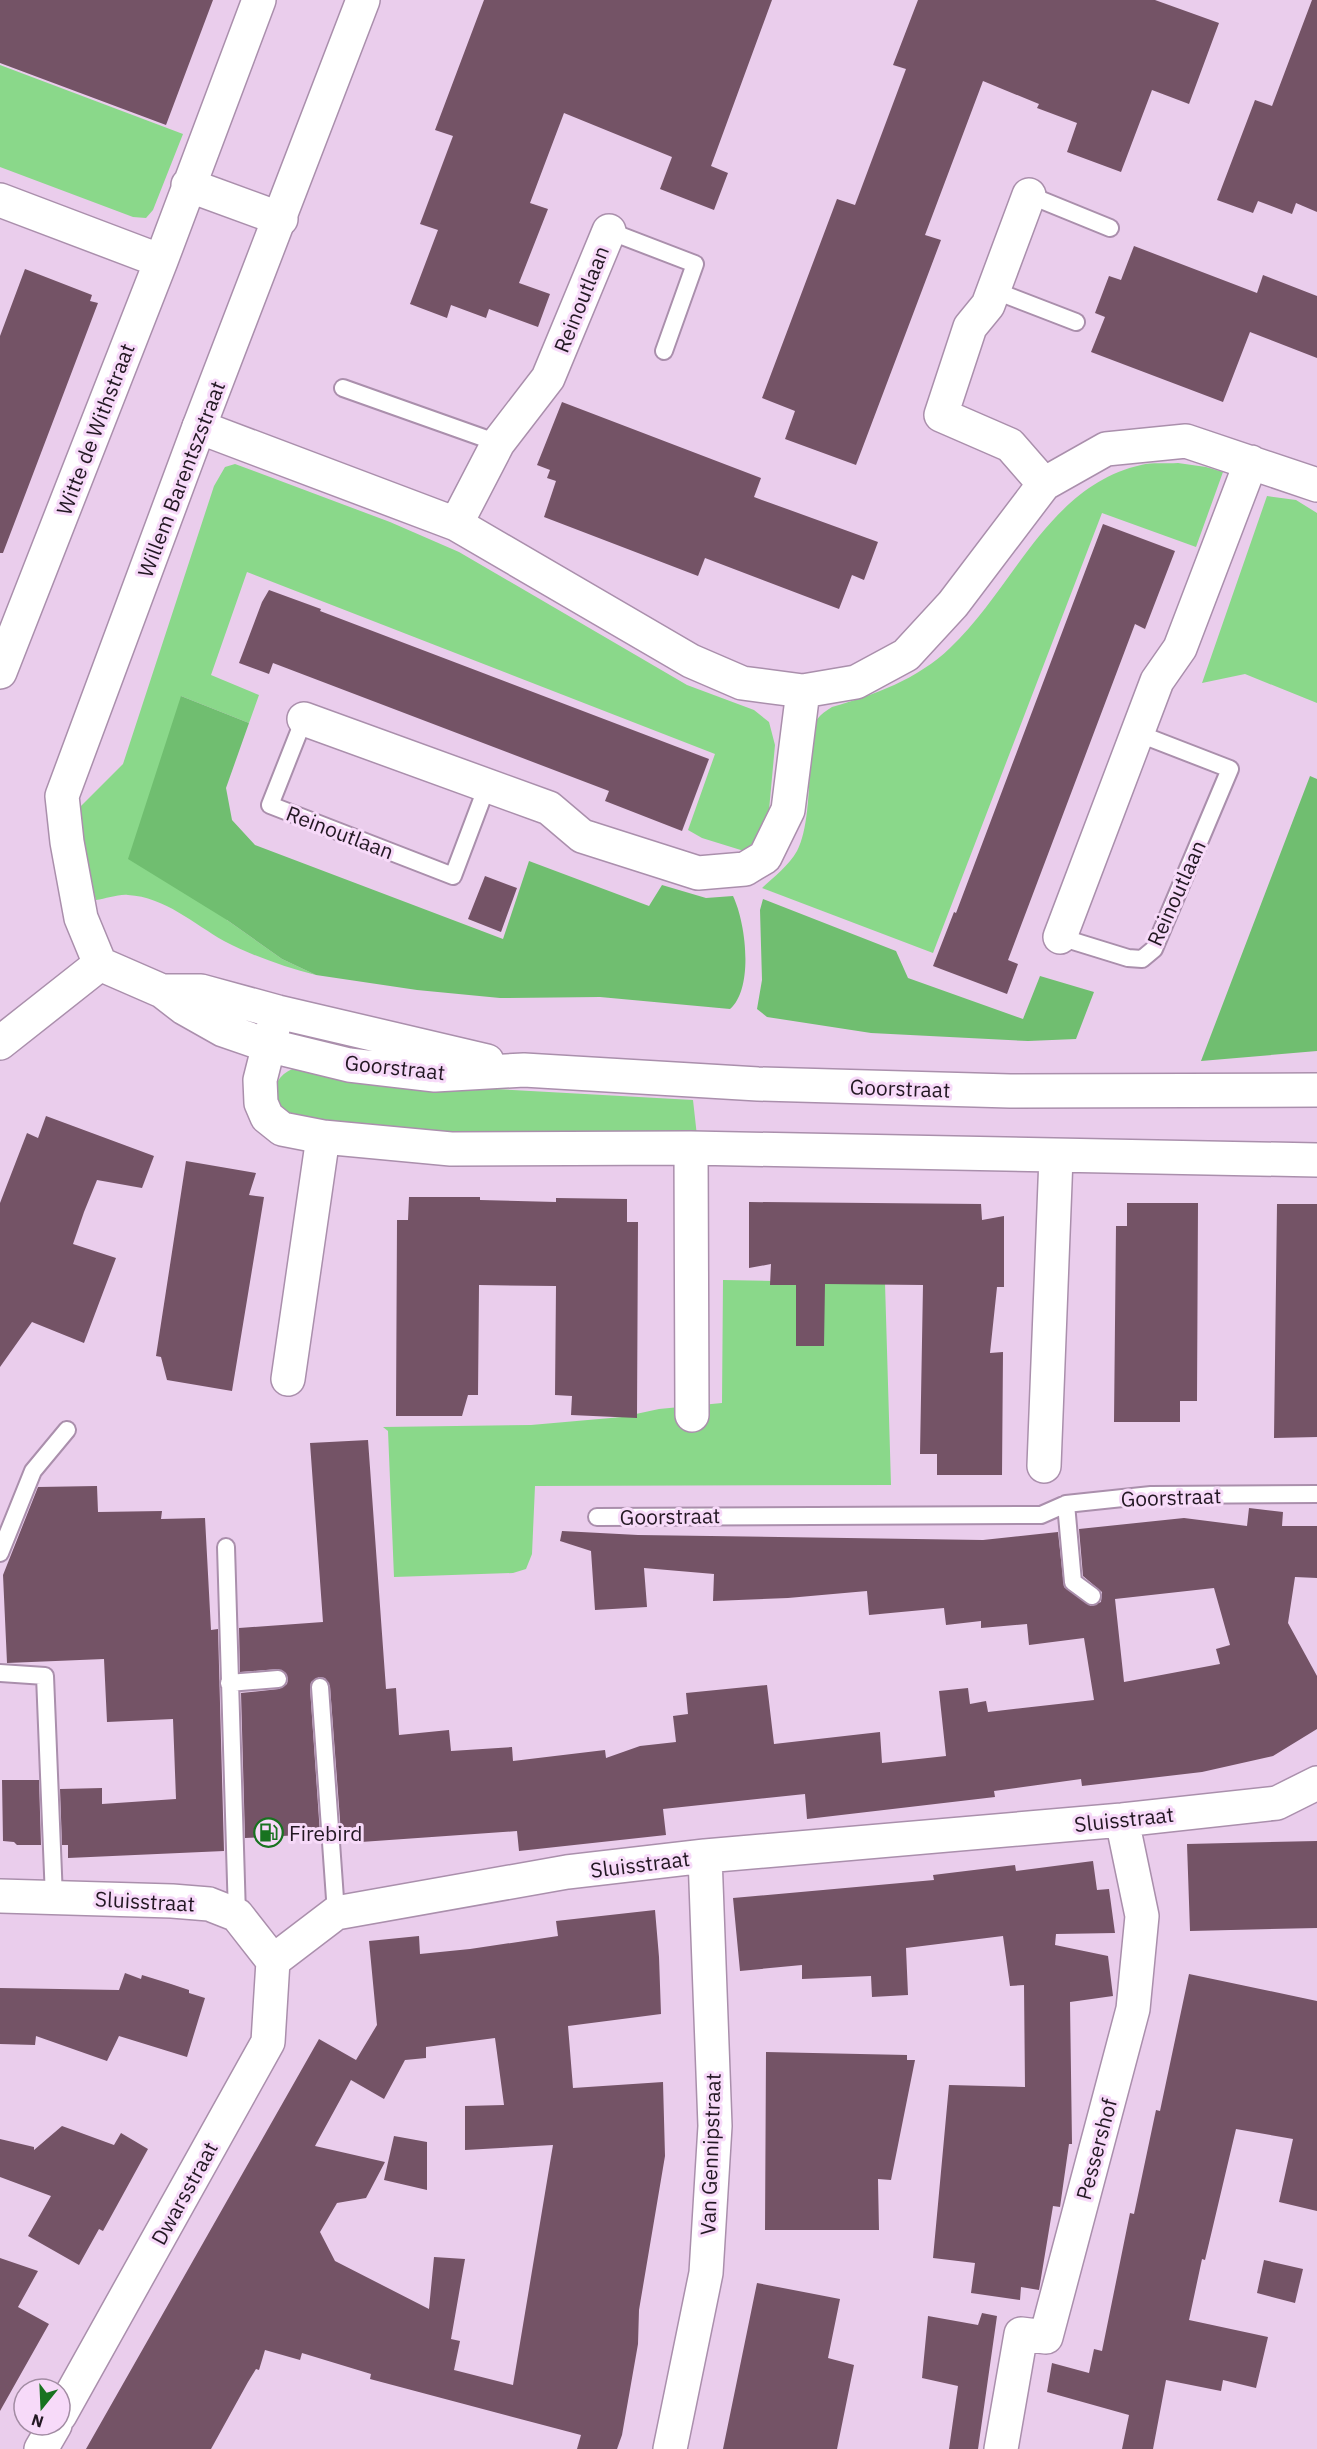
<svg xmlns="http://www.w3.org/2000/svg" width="1317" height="2449" font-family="'IBM Plex Sans',sans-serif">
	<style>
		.green { fill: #8ad88a }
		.forest { fill: #70be70 }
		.building { fill: #745366; fill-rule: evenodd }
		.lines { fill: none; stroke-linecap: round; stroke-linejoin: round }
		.service-casing { stroke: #aa8fac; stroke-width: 20 }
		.minor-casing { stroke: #aa8fac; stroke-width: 36 }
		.tertiary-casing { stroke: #aa8fac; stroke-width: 36 }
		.service { stroke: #fff; stroke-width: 16 }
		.minor { stroke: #fff; stroke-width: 33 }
		.tertiary { stroke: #fff; stroke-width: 33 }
		.labels { text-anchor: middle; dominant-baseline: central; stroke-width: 6; stroke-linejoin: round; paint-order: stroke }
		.street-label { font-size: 21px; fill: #231823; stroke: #f7daf9 }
		.poi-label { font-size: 21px; fill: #231823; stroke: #f7daf9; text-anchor: start }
	</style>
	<rect width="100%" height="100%" fill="#eacdec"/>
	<path class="green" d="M0 65 183 134 153 210 146 218 133 217 0 167Z
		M1178 463 1206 467 1223 472 1196 547 1102 513 933 953 762 888C774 877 789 865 797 851 811 825 809 767 811 736 813 721 819 715 832 707 874 695 918 679 950 648 1013 589 1048 486 1141 465 1153 462 1166 464 1178 463Z
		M235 464 390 522 459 552 687 685 754 710 769 722 775 745 768 821 757 839 744 851 702 838 688 830 715 754 247 572 211 675 259 695 249 723 181 696 227 920 282 959 316 975C284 967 253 956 224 941 194 924 165 897 128 895 118 894 106 899 96 900L72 815 123 764 214 486 225 467Z
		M1267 496 1296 500 1317 513V703L1245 674 1202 683Z
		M299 1067 459 1087 693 1100 697 1136C588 1135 478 1138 370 1125 351 1123 314 1122 297 1117 282 1112 268 1093 280 1078 285 1072 291 1069 299 1067Z
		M723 1280 885 1283 891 1485 535 1486 532 1554 526 1569 513 1573 394 1577 388 1431 383 1427 531 1425 622 1417 659 1409 722 1403Z"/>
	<path class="forest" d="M181 696 249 723 226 788 232 820 255 845 503 939 529 861 649 906 662 885 706 898 733 896C746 923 754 988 730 1009L600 997 500 998 417 990 316 975 282 959 227 920 128 859Z
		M1310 776 1317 779V1051L1201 1061Z
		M763 899 896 951 908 978 1023 1019 1040 976 1094 992 1076 1039 1028 1041 871 1033 767 1017 757 1009 762 980 760 910Z"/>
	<path class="building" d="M0 0H213L166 125 0 63Z
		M484 0H772L711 166 728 173 714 210 660 189 672 157 564 113 530 203 548 209 519 283 550 294 538 327 489 309 486 318 451 305 447 318 410 304 438 230 420 224 453 136 435 130Z
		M918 0H1155L1219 23 1189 104 1152 90 1121 172 1067 152 1077 123 1037 108 1039 104 983 81 925 235 941 240 856 465 785 439 795 411 762 398 837 199 855 205 906 69 893 65Z
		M1312 0H1317V212L1296 203 1292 214 1258 201 1253 213 1217 200 1255 100 1272 106Z
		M1134 246 1257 293 1263 275 1317 296V358L1250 332 1223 402 1091 352 1105 317 1095 313 1109 276 1121 280Z
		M25 269 92 295 90 301 98 303 3 553H0V336Z
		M562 402 761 478 754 497 878 542 864 580 852 575 839 609 705 558 698 576 544 517 556 481 547 478 550 470 537 465Z
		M1103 524 1175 551 1145 629 1135 624 1008 960 1018 964 1007 994 933 966 954 912 956 913Z
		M269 590 321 609 320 611 709 759 682 831 605 801 609 791 273 663 269 674 239 663 262 602Z
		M485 876 517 888 501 932 468 919Z
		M46 1116 154 1156 142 1188 97 1180 84 1212 73 1244 116 1258 84 1343 32 1322 0 1367V1203L27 1133 38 1138Z
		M186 1161 256 1173 249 1195 264 1197 232 1391 167 1380 161 1357 156 1356Z
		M409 1197H480V1200L556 1202V1198L627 1199V1222H638L637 1418 571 1415 572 1396 555 1395 556 1286 479 1285 478 1395H468L462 1416H396L397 1220H408Z
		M749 1202 981 1204 982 1220 1004 1216V1287H997L990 1353 1003 1352 1002 1475H937V1454H920L923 1285 825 1284 824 1346H796V1285H770L771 1264 749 1268Z
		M1127 1203H1198L1197 1401H1180V1422H1114L1116 1226H1127Z
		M1277 1204H1317V1437L1274 1438Z
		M368 1440 386 1689 396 1688 399 1735 449 1730 451 1751 512 1747 513 1761 605 1750 606 1758 640 1746 676 1742 673 1716 688 1714 686 1693 767 1685 774 1744 880 1732 882 1763 946 1756 939 1691 968 1688 970 1704 986 1701 988 1712 1094 1700 1084 1638 1029 1645 1027 1624 981 1628V1621L946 1625 944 1608 869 1615 867 1591 788 1598 713 1601 714 1574 644 1568 647 1607 595 1610 591 1551 560 1541 562 1531 638 1535 983 1540 1058 1532 1064 1587 1091 1606 1101 1602 1102 1592 1083 1576 1079 1529 1184 1518 1247 1526 1249 1508 1283 1512 1282 1526H1317V1578L1295 1577 1288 1623 1317 1676V1729L1273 1756 1202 1772 1082 1786 1081 1779 994 1791 995 1797 807 1819 805 1794 663 1809 666 1835 519 1851 517 1831 361 1842 360 1832 341 1833 330 1686 325 1678 319 1677 311 1682 310 1688 320 1834 245 1838 241 1693 279 1689 287 1684 288 1679 286 1673 278 1669 240 1672 239 1628 323 1622 310 1443ZM1214 1588 1230 1645 1216 1649 1220 1664 1124 1682 1115 1599Z
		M97 1486 98 1512 162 1511 161 1519 205 1518 211 1630 218 1629 224 1851 68 1858V1845H62L60 1789 102 1788V1804L176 1799 173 1719 107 1722 104 1659 7 1663 3 1575 38 1487Z
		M2 1780H39L41 1845H17L14 1842 3 1841Z
		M1317 1841V1928L1190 1931 1187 1844Z
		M1093 1861 1097 1890 1109 1889 1115 1933 1056 1934 1055 1945 1108 1956 1113 1996 1070 2002 1072 2144H1069L1060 2207 1053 2206 1039 2290 1021 2287 1020 2300 971 2293 975 2263 933 2258 949 2085 1025 2087 1024 1985 1010 1986 1003 1936 906 1948 908 1995 872 1997 871 1976 802 1979V1965L740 1971 733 1898 934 1880 933 1875 1015 1865 1016 1871Z
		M655 1910 659 1957 661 2014 568 2026 573 2088 663 2082 665 2156 639 2310 638 2344 622 2435 617 2449H577L581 2435 370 2379 371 2374 302 2353 300 2360 265 2350 259 2370 256 2369 248 2382 211 2449H86L319 2039 356 2060 377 2025 369 1941 419 1936 420 1954 470 1949 558 1936 556 1921ZM495 2038 504 2105 465 2106V2150L553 2145 513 2385 454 2370 460 2341 451 2339 465 2259 434 2257 429 2309 335 2261 320 2232 337 2203 366 2198 385 2162 315 2146 351 2080 384 2099 405 2060 426 2058V2047Z
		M125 1973 141 1979 142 1975 171 1984 189 1990V1993L205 1998 187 2057 119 2036 107 2061 36 2036 35 2045 0 2044V1988L119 1990Z
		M1189 1974 1317 2001V2211L1279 2202 1293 2139 1236 2129 1205 2260 1202 2259 1189 2320 1268 2337 1256 2388 1223 2380 1221 2391 1166 2380 1153 2449H1122L1129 2415 1047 2392 1052 2363 1089 2373 1094 2349 1102 2351 1130 2213 1134 2214 1156 2110 1160 2111Z
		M766 2052 907 2055V2060H915L891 2180 878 2179 879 2230H765Z
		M62 2126 114 2145 121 2133 148 2149 103 2231 99 2229 79 2265 28 2236 51 2196 0 2177V2139L34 2147V2150Z
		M394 2136 427 2142V2190L384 2180Z
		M0 2258 38 2271 18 2307 49 2324 0 2411Z
		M1264 2260 1303 2269 1295 2303 1257 2293Z
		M757 2283 840 2299 828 2358 854 2365 837 2449H723Z
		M982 2313 997 2316 978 2449H949L958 2386 922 2378 928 2316 978 2325Z"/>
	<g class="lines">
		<defs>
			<path id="service" d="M1029 195 1110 228
				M609 231 695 264 664 351
				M993 290 1076 322
				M343 388 498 443
				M304 719 270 805 453 876 487 786
				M1060 937 1128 958 1142 959 1154 949 1230 769 1137 733
				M1066 1504 1073 1582 1092 1596
				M597 1517 1041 1515 1066 1504 1151 1495 1317 1494
				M226 1547 237 1915
				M0 1553 33 1471 67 1430
				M0 1673 45 1676 54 1898
				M229 1683 278 1679
				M320 1687 336 1913"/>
			<path id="minor" d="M188 185 281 219
				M1029 195 988 305 970 327 941 415 1010 445 1044 484
				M0 200 161 261
				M199 427 456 524 691 661 742 683 803 691 856 682 906 655 953 604 1044 484 1106 449 1186 441 1317 485
				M456 524 498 443 548 378 609 231
				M0 672 161 261 259 0
				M304 719 549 808 582 836 698 873 745 869 765 857 788 810 803 691
				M1060 937 1157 681 1180 648 1251 462
				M276 1017 260 1080 261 1103 267 1117 282 1129 323 1137 451 1149 691 1148 1317 1160
				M0 1043 100 964
				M691 1148 692 1415
				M288 1379 323 1137
				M1044 1466 1056 1157
				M0 1896 172 1901 209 1904 237 1915 273 1961
				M273 1961 336 1913 567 1872 705 1856 1122 1820 1277 1803 1317 1783
				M60 2415 268 2042 273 1961
				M41 2449 55 2425
				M670 2449 706 2273 715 2126 705 1856
				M1001 2449 1021 2334 1046 2337 1133 2009 1142 1916 1122 1820"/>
			<path id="tertiary" d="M363 0 199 427 62 796 67 842 81 918 100 964 162 991 184 1008 223 1030 267 1045 349 1065 435 1075 524 1070 758 1084 1010 1091 1317 1090
				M162 991H201L278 1012 487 1061"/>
		</defs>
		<use href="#service" class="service-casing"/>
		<use href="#minor" class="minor-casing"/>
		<use href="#tertiary" class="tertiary-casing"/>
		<use href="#service" class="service"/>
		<use href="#minor" class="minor"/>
		<use href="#tertiary" class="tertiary"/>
	</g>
	<defs>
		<symbol id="fuel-ring" viewBox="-11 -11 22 22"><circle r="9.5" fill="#f7daf9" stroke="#187320" stroke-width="1.5"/><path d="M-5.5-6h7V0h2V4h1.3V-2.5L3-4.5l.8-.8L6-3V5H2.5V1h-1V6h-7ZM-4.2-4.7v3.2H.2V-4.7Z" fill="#187320"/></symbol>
	</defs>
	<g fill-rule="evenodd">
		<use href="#fuel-ring" x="252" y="1816" width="33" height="33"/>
	</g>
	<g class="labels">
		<g class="street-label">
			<text transform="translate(581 299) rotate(-68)">Reinoutlaan</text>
			<text transform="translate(95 429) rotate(-69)">Witte de Withstraat</text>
			<text transform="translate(181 479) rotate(-69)">Willem Barentszstraat</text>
			<text transform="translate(340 832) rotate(21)">Reinoutlaan</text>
			<text transform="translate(1176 893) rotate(-66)">Reinoutlaan</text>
			<text transform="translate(395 1067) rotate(6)">Goorstraat</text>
			<text transform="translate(900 1088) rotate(2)">Goorstraat</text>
			<text transform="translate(1171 1497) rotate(-2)">Goorstraat</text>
			<text transform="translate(670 1516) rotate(-1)">Goorstraat</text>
			<text transform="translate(1124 1819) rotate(-6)">Sluisstraat</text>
			<text transform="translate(640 1864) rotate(-7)">Sluisstraat</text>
			<text transform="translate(145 1901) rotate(3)">Sluisstraat</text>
			<text transform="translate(1096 2149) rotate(-75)">Pessershof</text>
			<text transform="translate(710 2154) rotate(-88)">Van Gennipstraat</text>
			<text transform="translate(184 2193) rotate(-61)">Dwarsstraat</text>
		</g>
		<g class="poi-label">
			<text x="289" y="1833">Firebird</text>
		</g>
	</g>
	<g transform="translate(42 2407) rotate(198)"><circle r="28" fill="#f7daf9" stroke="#a28ca3" stroke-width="1.5"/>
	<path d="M0-4.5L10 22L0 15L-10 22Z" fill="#187320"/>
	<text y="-9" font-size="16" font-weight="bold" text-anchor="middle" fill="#231823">N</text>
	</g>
</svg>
